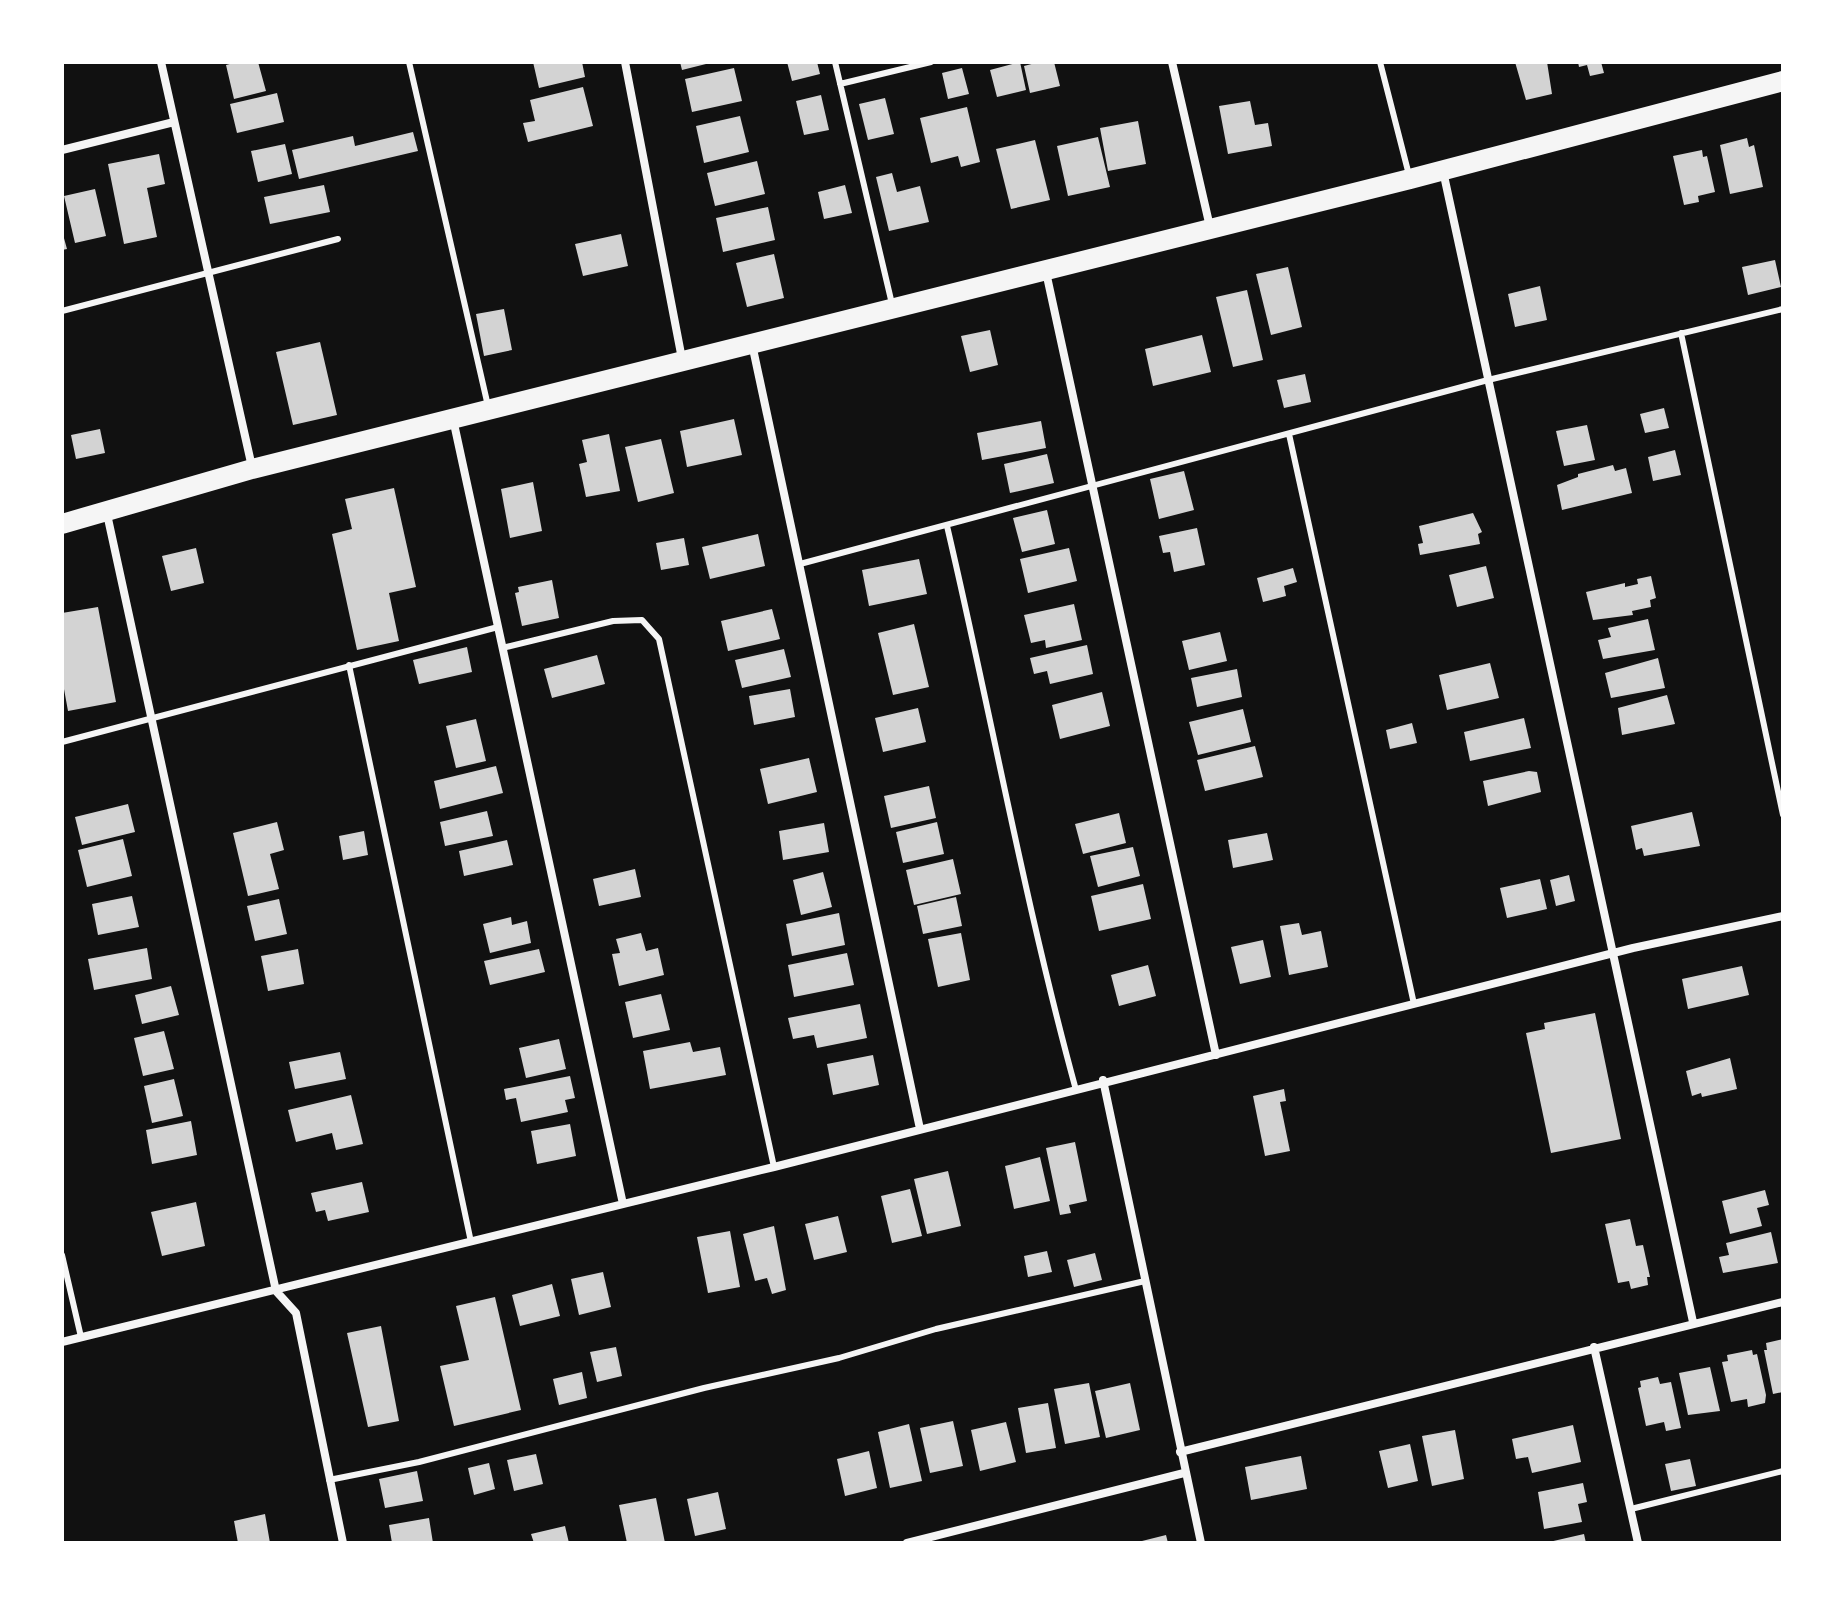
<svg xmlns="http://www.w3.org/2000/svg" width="1845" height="1605" font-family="Commissioner,sans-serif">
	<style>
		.building { fill: #d3d3d3 }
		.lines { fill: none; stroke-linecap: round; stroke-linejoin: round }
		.service { stroke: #f5f5f5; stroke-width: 6 }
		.minor { stroke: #f5f5f5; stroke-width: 8 }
		.trunk { stroke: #f5f5f5; stroke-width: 20 }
	</style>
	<rect width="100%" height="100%" fill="#111"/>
	<path class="building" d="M237 62H258L266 91 234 99 226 65Z
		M533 62H582L585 77 539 88Z
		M680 62H709L710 63 682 70Z
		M787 62H817L820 74 792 81Z
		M1020 62 1026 90 997 97 990 70Z
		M1039 62H1054L1060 86 1030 93 1024 66Z
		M1515 62H1547L1552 94 1526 100Z
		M1578 62H1601L1604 73 1590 76 1587 65 1579 67Z
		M734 68 742 101 692 112 685 79Z
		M962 68 969 94 948 99 942 73Z
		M583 87 593 126 528 142 523 123 535 121 530 100Z
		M277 93 284 122 237 133 230 104Z
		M821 95 829 130 804 135 796 101Z
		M885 98 894 134 868 140 859 104Z
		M1250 101 1255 125 1268 123 1272 146 1228 154 1219 106Z
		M967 107 980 162 961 167 958 156 931 163 920 118Z
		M740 116 749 152 704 163 696 126Z
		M1138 121 1146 164 1108 171 1100 128Z
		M413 132 418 151 299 179 292 150 353 136 355 146Z
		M1098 137 1110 187 1068 196 1057 146Z
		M1747 138 1749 147 1754 145 1763 187 1730 194 1720 145Z
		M1035 140 1050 200 1011 209 996 149Z
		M285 144 292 174 258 182 251 151Z
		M1702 150 1703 157 1707 156 1715 192 1698 196 1699 202 1684 205 1673 156Z
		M159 154 165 184 147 188 157 237 124 244 108 164Z
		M757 161 765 194 715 206 707 173Z
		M892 173 897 192 920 186 929 222 889 231 876 177Z
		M324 185 330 212 270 224 264 197Z
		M845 185 852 213 824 219 818 192Z
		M95 189 106 236 75 243 64 196Z
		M768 207 775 240 723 252 716 218Z
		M62 231 67 249 62 250Z
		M621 234 628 266 583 276 575 244Z
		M774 254 784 298 747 307 736 263Z
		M1775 260 1781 287 1748 295 1742 267Z
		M1288 267 1302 327 1271 335 1256 274Z
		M1540 286 1547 320 1515 327 1508 294Z
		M1247 290 1263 360 1233 367 1216 297Z
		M504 309 512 350 484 356 476 314Z
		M990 330 998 365 970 372 961 336Z
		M1202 335 1211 372 1153 386 1145 349Z
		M320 342 337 415 293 425 276 352Z
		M1305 374 1311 402 1284 408 1277 380Z
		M1664 408 1669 428 1645 433 1640 414Z
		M734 419 742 455 687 467 680 431Z
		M1041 421 1046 448 982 460 977 433Z
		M1587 425 1595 460 1564 466 1556 431Z
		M100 429 105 453 76 459 71 435Z
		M609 434 620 491 586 497 579 464 587 462 582 440Z
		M661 439 674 493 638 502 625 447Z
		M1675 450 1681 475 1653 481 1648 457Z
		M1047 454 1054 483 1010 493 1004 464Z
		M1613 465 1615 471 1626 468 1632 493 1562 510 1557 485 1578 477V474Z
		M1184 471 1194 510 1159 519 1150 479Z
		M533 482 542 531 510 538 501 489Z
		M394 488 416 587 389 593 399 641 357 650 332 534 352 529 345 499Z
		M1047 510 1055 544 1022 552 1013 518Z
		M1473 513 1482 532 1478 534 1480 544 1420 555 1418 544 1423 543 1419 526Z
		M1197 528 1205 565 1174 572 1170 552 1163 553 1159 536Z
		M758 534 765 566 710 579 702 547Z
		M684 538 689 565 661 570 656 543Z
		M196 548 204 583 171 591 162 556Z
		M1069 548 1077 581 1028 593 1020 559Z
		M919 559 927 594 869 606 862 570Z
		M1486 566 1494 598 1457 607 1449 575Z
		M1293 568 1297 582 1284 586 1286 596 1263 602 1257 578Z
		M1651 576 1656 598 1650 600 1651 607 1632 611 1633 615 1593 620 1586 592 1625 583V587L1638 584 1637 579Z
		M552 580 559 618 522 626 515 593 519 592 518 587Z
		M1074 604 1082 640 1046 648 1045 640 1031 643 1024 615Z
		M98 607 116 702 68 711 62 678V613Z
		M772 609 780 639 728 651 721 621Z
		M1648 619 1655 650 1603 659 1598 640 1611 637 1608 628Z
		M914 624 929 687 893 695 878 633Z
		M1220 632 1227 661 1189 670 1182 641Z
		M1087 645 1093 674 1050 684 1047 671 1034 674 1030 658Z
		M467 647 472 672 419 684 413 660Z
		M784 649 791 677 742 688 735 660Z
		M597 655 605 684 552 698 544 669Z
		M1658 658 1665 688 1611 698 1605 673Z
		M1490 663 1499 698 1447 710 1439 675Z
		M1237 669 1242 697 1197 707 1191 678Z
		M790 689 795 717 754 725 749 696Z
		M1102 692 1110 726 1060 739 1052 705Z
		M1667 695 1675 724 1622 735 1618 708Z
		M918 708 926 742 883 752 875 718Z
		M1243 709 1251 742 1198 755 1189 722Z
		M1524 718 1531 748 1470 761 1464 732Z
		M476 719 486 761 456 768 446 726Z
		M1412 723 1417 743 1390 749 1386 730Z
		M1255 746 1263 777 1205 791 1197 760Z
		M809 758 817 792 768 804 760 769Z
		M496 766 503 793 440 809 434 781Z
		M1529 771 1537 772 1541 792 1488 806 1483 781Z
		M929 786 936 818 891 828 884 796Z
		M128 804 135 832 82 845 75 817Z
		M487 811 493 836 445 846 440 822Z
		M1692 812 1700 846 1644 856 1642 848 1636 850 1631 826Z
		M1119 813 1126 843 1083 854 1075 824Z
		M277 822 284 850 270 854 279 889 248 896 233 833Z
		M937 822 944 854 903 863 896 832Z
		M824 823 829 852 783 860 779 831Z
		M364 831 368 855 343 860 339 836Z
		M1267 833 1273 860 1233 868 1228 840Z
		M123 839 132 876 87 887 78 850Z
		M507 840 513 865 464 876 459 851Z
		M1133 847 1140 876 1098 887 1090 856Z
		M953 859 961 894 914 905 906 870Z
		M635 869 641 897 599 906 593 879Z
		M823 872 832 907 801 915 793 880Z
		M1569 875 1575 901 1556 906 1550 880Z
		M1540 879 1547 909 1507 918 1500 888Z
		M1143 884 1151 919 1099 931 1091 896Z
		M132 896 139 927 98 935 92 904Z
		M956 897 962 926 923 934 917 906Z
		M279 899 287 934 255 941 247 906Z
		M839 913 845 945 792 956 786 924Z
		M511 917 512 925 527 921 531 943 490 953 483 924Z
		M1299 923 1302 935 1321 931 1328 967 1289 975 1280 926Z
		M641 933 646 951 658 948 664 975 619 986 612 954 620 953 616 939Z
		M961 933 970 980 938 987 928 939Z
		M1263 940 1271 977 1240 984 1231 947Z
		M147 948 152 979 94 990 88 959Z
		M298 949 304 984 268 991 261 956Z
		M539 949 545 972 490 985 484 961Z
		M847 953 854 985 794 997 788 965Z
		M1148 965 1156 996 1119 1006 1111 975Z
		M1742 966 1749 995 1688 1009 1682 979Z
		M171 986 179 1015 142 1024 135 995Z
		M661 994 670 1030 633 1038 625 1002Z
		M860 1004 867 1038 817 1048 814 1035 793 1039 788 1018Z
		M1595 1013 1621 1139 1551 1153 1526 1033 1545 1029 1544 1023Z
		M164 1031 174 1069 143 1076 134 1038Z
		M559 1039 566 1069 526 1078 519 1048Z
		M690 1042 693 1052 720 1047 726 1075 650 1089 643 1051Z
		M340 1052 346 1079 295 1089 289 1062Z
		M873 1055 879 1085 833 1095 827 1064Z
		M1730 1058 1737 1089 1702 1097 1701 1093 1692 1096 1686 1071Z
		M570 1076 575 1098 565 1100 568 1112 521 1122 516 1098 506 1100 504 1089Z
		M174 1079 183 1116 152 1123 144 1086Z
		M1284 1089 1286 1101 1280 1102 1290 1151 1265 1156 1253 1096Z
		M351 1095 363 1144 336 1150 332 1133 296 1142 288 1110Z
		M191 1121 197 1155 152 1164 146 1130Z
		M570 1124 576 1156 537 1164 531 1131Z
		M1075 1142 1087 1201 1069 1205 1071 1213 1060 1215 1046 1148Z
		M1040 1157 1050 1201 1014 1209 1005 1166Z
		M948 1171 961 1226 927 1234 914 1179Z
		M362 1182 369 1212 328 1221 325 1210 316 1212 311 1193Z
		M910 1189 922 1236 892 1243 881 1196Z
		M1765 1190 1769 1205 1757 1208 1762 1226 1730 1234 1722 1201Z
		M196 1202 205 1246 162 1256 151 1212Z
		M838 1216 847 1252 814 1260 805 1224Z
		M1630 1219 1636 1246 1643 1245 1650 1277H1647L1648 1285 1631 1289 1629 1281 1618 1283 1605 1224Z
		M774 1226 786 1290 772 1294 767 1278 755 1281 743 1234Z
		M730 1231 740 1287 708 1293 697 1237Z
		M1771 1232 1778 1263 1723 1273 1719 1257 1729 1255 1726 1243Z
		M1047 1251 1052 1272 1028 1277 1024 1256Z
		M1095 1253 1102 1280 1074 1287 1067 1260Z
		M603 1272 611 1307 579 1315 571 1279Z
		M552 1284 560 1316 520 1326 512 1295Z
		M495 1297 521 1410 454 1426 440 1366 469 1360 456 1306Z
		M381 1326 399 1421 368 1427 347 1333Z
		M1783 1339V1392L1773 1394 1764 1350H1767L1766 1343Z
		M616 1347 622 1376 597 1382 590 1352Z
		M1752 1350 1753 1355 1757 1354 1766 1395 1765 1403 1748 1407 1747 1399 1731 1402 1722 1362 1728 1361 1727 1355Z
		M1710 1367 1720 1411 1688 1415 1679 1373Z
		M582 1372 587 1398 559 1405 553 1379Z
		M1658 1377 1660 1384 1671 1382 1681 1428 1666 1431 1664 1422 1646 1426 1638 1388 1641 1387 1640 1381Z
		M1089 1383 1100 1437 1065 1444 1054 1389Z
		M1130 1383 1140 1430 1106 1438 1095 1391Z
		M1048 1403 1056 1448 1026 1453 1018 1408Z
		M953 1421 963 1466 930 1473 920 1428Z
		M1006 1422 1016 1462 980 1471 971 1430Z
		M909 1424 922 1481 890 1488 878 1432Z
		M1573 1425 1581 1462 1532 1473 1528 1457 1516 1459 1512 1439Z
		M1455 1430 1464 1479 1432 1486 1422 1436Z
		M1410 1444 1418 1481 1388 1488 1379 1451Z
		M869 1451 877 1488 845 1496 837 1459Z
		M536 1454 543 1484 514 1491 507 1460Z
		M1301 1456 1307 1489 1251 1500 1245 1467Z
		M1690 1459 1696 1486 1671 1491 1665 1464Z
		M489 1463 495 1489 474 1495 468 1468Z
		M417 1471 423 1501 385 1508 379 1479Z
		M1583 1483 1587 1502 1578 1504 1582 1522 1544 1529 1538 1492Z
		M718 1492 726 1529 695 1536 687 1499Z
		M656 1498 665 1543H627L619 1505Z
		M265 1514 270 1543H238L234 1521Z
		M429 1518 433 1543H392L389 1525Z
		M565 1526 569 1543H534L531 1534Z
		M1584 1534 1586 1543H1549V1542Z
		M1166 1535 1168 1543H1138V1542Z"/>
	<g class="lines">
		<path class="service" d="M409 62 488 406
			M835 62 892 304
			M1380 62 1409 175
			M840 84 931 62
			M62 311 338 239
			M1681 333 1783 815
			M1289 434 1414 1004
			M947 526C991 714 1025 904 1076 1090
			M800 564 1488 380 1783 309
			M502 648 613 621 642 620 659 639 774 1167
			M349 665 471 1242
			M62 742 498 627
			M62 1255 81 1337
			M329 1480 419 1462 704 1388 839 1358 936 1329 1145 1281
			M1631 1509 1783 1471"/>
		<path class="minor" d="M161 62 252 467
			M625 62 682 359
			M1172 62 1210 227
			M62 150 174 122
			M1443 171 1693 1322
			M1046 272 1216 1055
			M752 344 920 1129
			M453 419 623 1204
			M107 514 276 1291 296 1313 343 1543
			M1103 1080 1201 1543
			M62 1342 774 1167 1633 948 1783 916
			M1594 1347 1638 1543
			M1180 1452 1783 1302
			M907 1543 1184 1473"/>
		<path class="trunk" d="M62 524 252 469 1410 179 1783 81"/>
	</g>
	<rect width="1845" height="1605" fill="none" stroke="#ffffff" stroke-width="128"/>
</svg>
